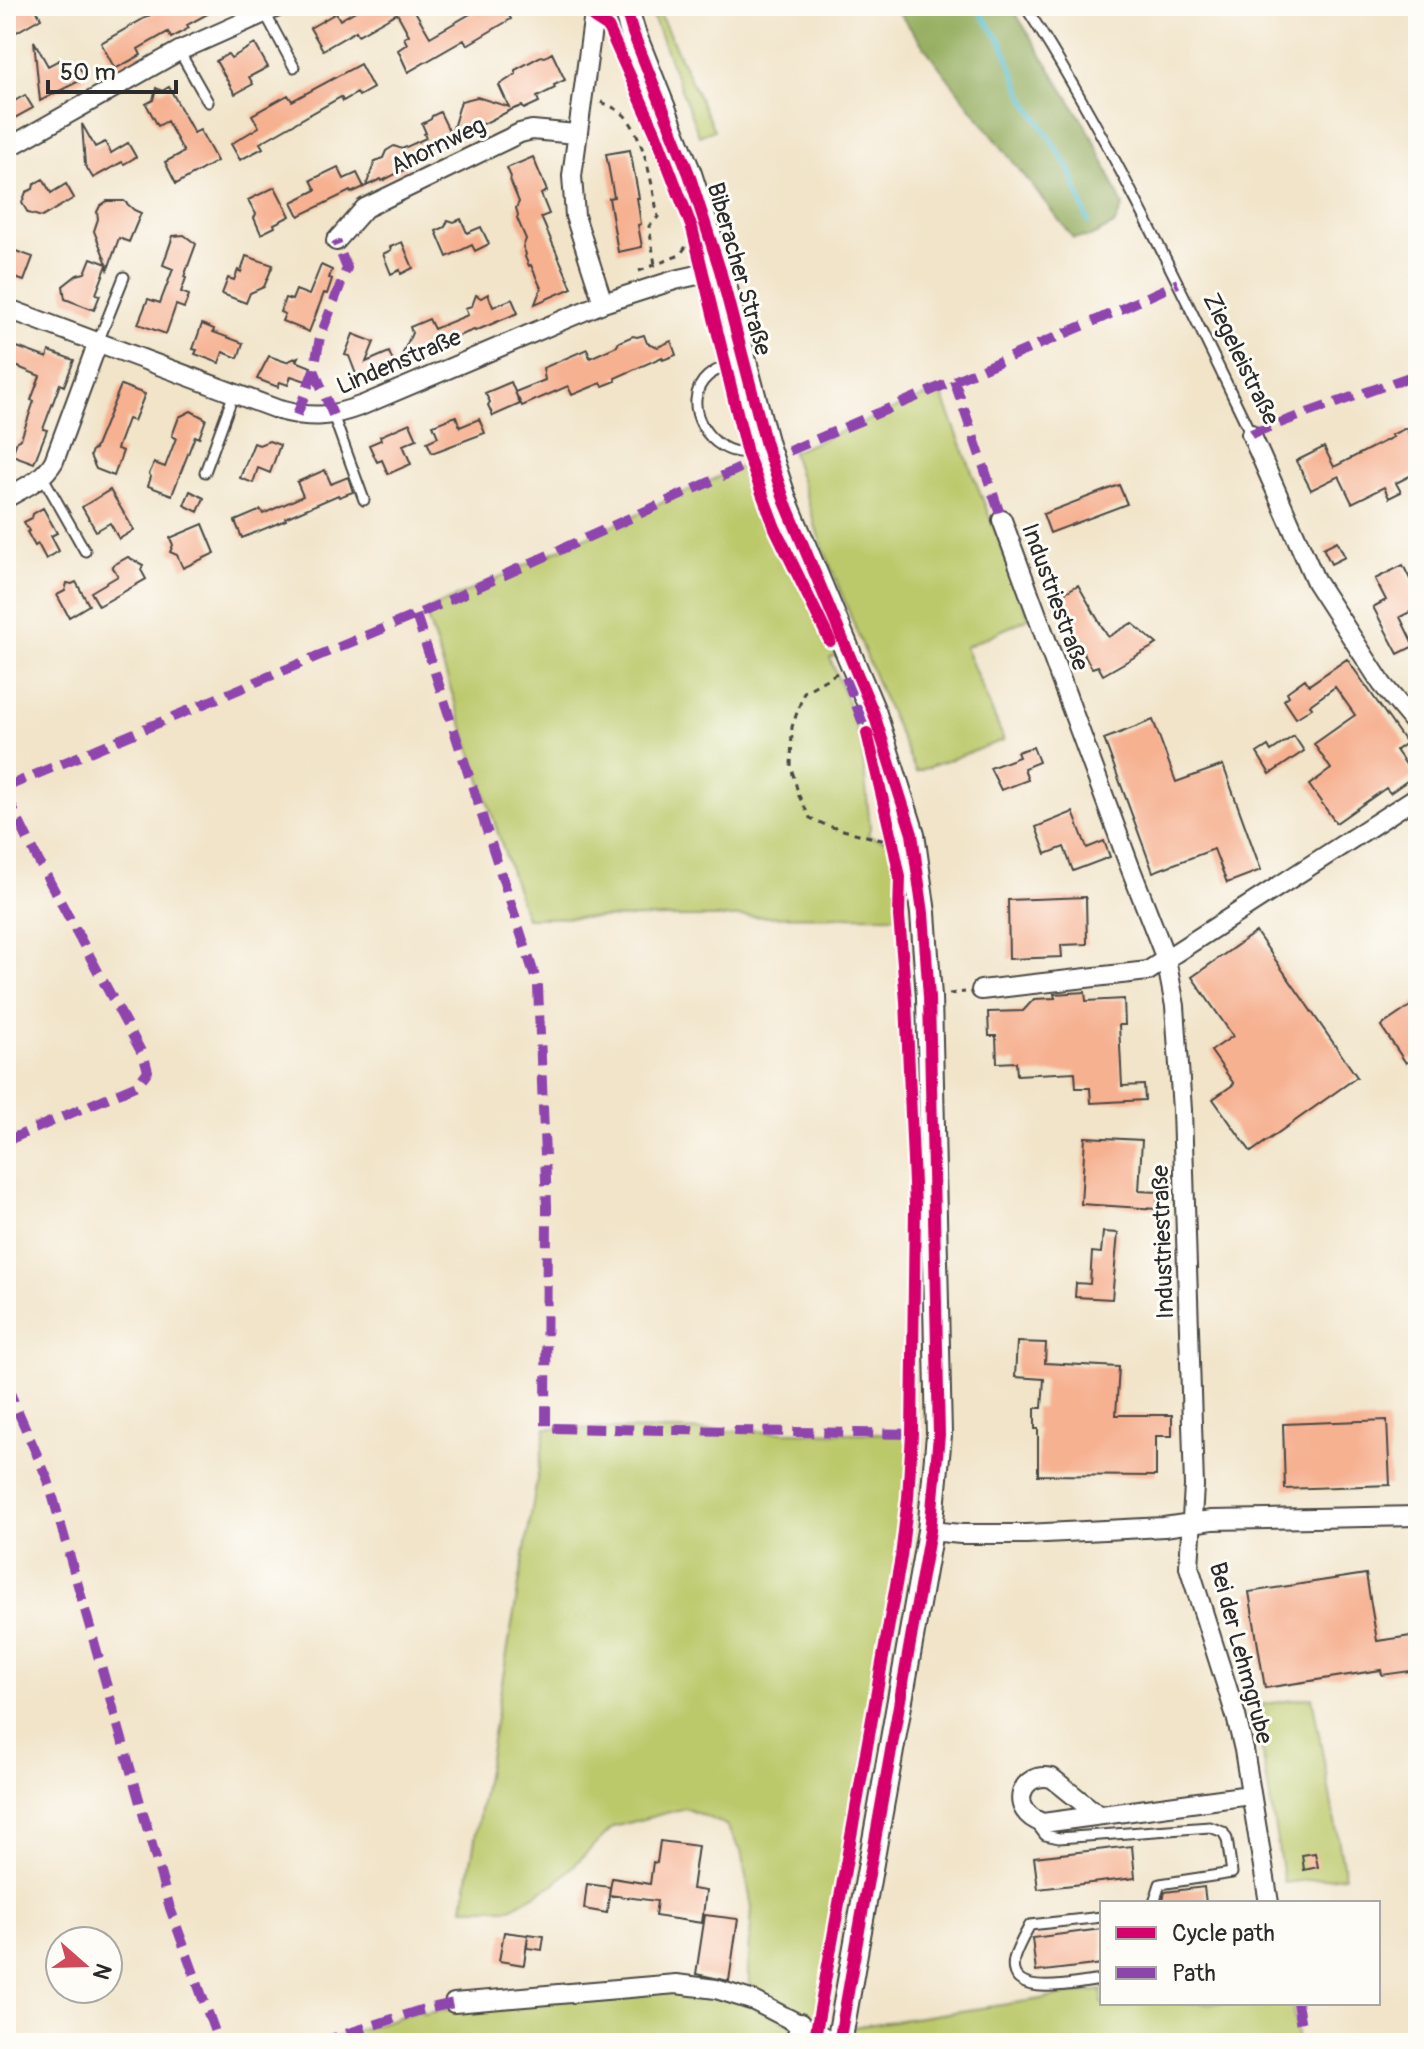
<svg xmlns="http://www.w3.org/2000/svg" width="1424" height="2049" font-family="Pangolin,sans-serif">
	<style>
		.green { fill: #bbc96b; stroke: #737a4b; stroke-width: 2 }
		.forest { fill: #94ad5f; stroke: #606c45; stroke-width: 2 }
		.lines { fill: none; stroke-linecap: round; stroke-linejoin: round }
		.stream { stroke: #54bed0; stroke-width: 5 }
		.building { fill: #f6b191 }
		.service-casing { stroke: #494743; stroke-width: 13 }
		.minor-casing { stroke: #494743; stroke-width: 22 }
		.tertiary-casing { stroke: #494743; stroke-width: 28 }
		.path { stroke: #494743; stroke-width: 3; stroke-dasharray: 6 6; stroke-linecap: butt }
		.service { stroke: #fff; stroke-width: 9 }
		.minor { stroke: #fff; stroke-width: 18 }
		.tertiary { stroke: #fff; stroke-width: 24 }
		.quiet { stroke: #8e44ad; stroke-width: 10; stroke-dasharray: 20 10; stroke-linecap: butt }
		.cycleway-casing { stroke: #fdfcf7; stroke-width: 17 }
		.cycleway { stroke: #d6006c; stroke-width: 12 }
		.labels { text-anchor: middle; dominant-baseline: central; stroke-width: 6; stroke-linejoin: round; paint-order: stroke }
		.street-label { font-size: 24px; fill: #2b2b2b; stroke: #fdfcf7 }
	</style>
	<rect width="100%" height="100%" fill="#fdfcf7"/>
	<filter id="ink" filterUnits="userSpaceOnUse"><feTurbulence type="fractalNoise" baseFrequency=".0125" numOctaves="2"/><feDisplacementMap in="SourceGraphic" scale="16" xChannelSelector="R" yChannelSelector="G"/><feConvolveMatrix kernelMatrix="1 2 1 2 8 2 1 2 1" color-interpolation-filters="sRGB"/></filter>
	<filter id="wash" filterUnits="userSpaceOnUse"><feTurbulence type="fractalNoise" baseFrequency=".006" numOctaves="4" result="noise"/><feDisplacementMap in="SourceGraphic" scale="32" xChannelSelector="R" yChannelSelector="G"/><feGaussianBlur stdDeviation="1.8" result="paint"/><feColorMatrix in="noise" values="0 0 0 0 0 0 0 0 0 0 0 0 0 0 0 0 0 1.4 0 .05"/><feComposite in="paint" operator="in"/></filter>
	<g filter="url(#wash)">
		<rect width="100%" height="100%" fill="#f1e4c9"/>
		<path class="green" d="M653 6H656L714 130 699 136 650 9Z
			M940 390 1029 618 965 647 1004 740 916 772 880 690 819 537 792 452Z
			M751 462 775 528 837 655 830 658 848 703 862 747 870 828 868 836 893 843 900 877 899 916 526 918 425 611Z
			M546 1428 912 1434 908 1498 901 1557 816 2032 754 2001 748 1973 752 1907 741 1851 726 1825 685 1808 613 1827 556 1883 511 1908H463Z
			M1312 1697 1345 1876 1284 1883 1262 1751 1252 1706Z
			M675 1989 737 1999 794 2025V2043H318L421 2010 423 2014 442 2010Z
			M1102 1990V2003H1292L1298 2043H850L853 2027Z"/>
		<path class="forest" d="M894 6H1011L1092 136 1123 206 1114 225 1090 237 1073 238C1013 161 951 85 894 6Z"/>
		<g class="lines">
			<path class="stream" d="M975 6 1002 43 1023 96 1070 170 1088 222"/>
		</g>
		<g id="blocks">
			<path class="building" d="M14 6H34L41 18 6 38V11Z
				M166 6H222L187 25 189 28 171 38 168 32 138 49 141 55 115 69 101 43Z
				M364 6H412L430 37 479 9 481 13 492 6H503L511 19 467 45 464 40 408 72 398 50 407 44 404 38 409 35 397 13 358 35 356 31 323 50 310 28 336 13 340 20Z
				M34 41 48 66 59 60 65 72 78 65 85 78 40 101Z
				M255 44 268 67 249 77 253 84 235 94 216 61 228 54 231 58Z
				M552 53 565 80 554 85 555 88 537 97 539 102 524 109 522 106 511 110 475 128 476 132 448 145 450 140 445 142 406 164 408 168 382 181 381 179 366 186 375 161 383 158 386 151 394 146 402 149 426 138 424 134 426 133 422 124 431 119 432 116 440 112 451 135 461 101 477 97 509 107 499 85 516 74 515 70 541 56 545 57Z
				M360 64 373 88 359 96 357 93 343 101 341 97 260 143 263 148 240 160 231 144 259 127 252 115 288 95 292 101Z
				M169 87 194 133 200 130 217 161 176 184 165 162 184 152 167 121 158 126 146 104 153 100 156 88 162 91Z
				M25 95 33 108 13 119 6 106Z
				M82 124 95 147 105 142 111 153 128 143 136 157 124 164 122 162 93 178 85 165Z
				M630 150 639 198H637L641 224 638 225 642 247 618 252 609 198 614 197 606 154Z
				M533 157 547 191 541 194 549 214 541 217 572 288 535 304 541 288 531 265 529 266 525 257 526 254 523 247 526 239 517 218 518 215 516 208 519 202 510 180 511 177 507 168Z
				M338 167 344 179 357 173 364 187 351 193 350 191 299 216 292 202 316 190 311 180Z
				M43 179 51 193 66 184 74 198 42 217 28 213 22 203 26 192 33 189 34 184Z
				M275 187 290 216 274 224 275 227 261 234 254 218 256 214 248 200Z
				M107 201H124L134 210 141 213 129 242 119 238 108 269 107 265 96 294 100 295 94 310 65 299 63 286 77 275 85 273 91 258 107 264 94 231 98 219 97 212 100 206Z
				M461 219 467 233 481 227 489 244 475 251 472 245 447 257 436 231 445 227 448 220 454 222Z
				M184 235 196 244 184 277 186 278 181 292 189 295 184 308 176 305 166 334 138 324 148 299 160 303 173 269 163 265 173 236Z
				M402 242 413 268 401 274 400 270 391 274 383 254 391 250 390 247Z
				M10 249 33 257 24 281 6 275V261Z
				M246 256 273 265 264 287 250 293 246 303 222 294 228 278 234 280 238 270 241 272Z
				M321 265 332 270 329 278 332 279 327 294 324 293 309 332 282 321 285 314 280 312 285 298 292 300 296 290 309 295Z
				M488 294 493 307 512 299 518 313 475 331 474 330 442 342 443 344 428 350 429 351 398 364 412 333 410 327 429 319 434 329 468 315 465 308 472 306 476 295 481 298Z
				M202 324 214 329 213 332 243 343 238 358 223 352 219 363 195 354 197 350 193 349Z
				M353 334 374 342 366 362 389 352 395 366 359 382 349 356 345 355Z
				M644 335 647 343 658 347 671 341 676 355 663 360 662 357 615 378 616 381 603 386 601 383 572 395 568 386 522 406 515 392 545 380 543 368 587 349 590 358 617 346 619 342 633 336 637 337Z
				M6 343 47 358 49 351 74 360 64 386 60 384 43 429 47 430 34 463 12 455 17 441 21 439 34 401 31 400 40 376 6 362Z
				M269 356 286 362 298 357 296 361 311 367 306 381 291 376 288 385 280 382 278 387 257 379Z
				M511 382 520 404 493 416 488 405 490 402 485 393Z
				M121 385 145 394 134 421 128 419 117 449 123 451 114 476 96 469 90 456 92 450 95 449Z
				M191 411 206 419 199 438 195 436 172 495 148 486 151 477 149 474 154 463 165 467 176 438 172 436 179 417Z
				M456 416 460 427 479 419 485 433 432 453 427 442 438 437 433 425Z
				M410 423 417 439 403 445 411 464 388 474 382 460 377 462 369 445 381 440 380 436Z
				M1406 428 1418 453V472L1396 483 1401 492 1389 498 1384 487 1352 503 1339 476 1311 490 1296 461 1324 447 1334 467 1393 437 1391 435Z
				M269 441 280 445 270 473 258 468 253 483 240 478 254 443 259 445Z
				M325 470 331 484 348 477 353 492 339 497 338 495 285 518 286 520 242 538 235 521 261 510 263 514 303 496 297 482Z
				M1119 485 1127 504 1050 533 1043 514Z
				M110 490 134 530 119 539 110 523 96 531 82 507Z
				M190 491 204 498 198 512 184 505Z
				M43 508 57 533 51 536 59 551 46 559 38 544 35 546 27 532 29 531 24 522 32 518 33 514Z
				M203 524 215 553 183 568 177 555 170 552 173 545 170 538Z
				M1337 541 1345 557 1331 564 1323 548Z
				M128 557 143 565 141 570 146 579 99 606 91 592 118 576 112 566Z
				M1403 565 1418 595V608L1400 617 1414 646 1398 654 1373 607 1386 600 1375 579Z
				M76 582 89 605 69 617 57 595 65 591 67 583 72 584Z
				M1078 585 1108 637 1132 623 1157 644 1103 675 1098 666 1092 668 1052 600Z
				M1347 659 1406 743 1396 750 1414 776 1390 793 1386 788 1336 823 1309 785 1331 769 1314 744 1355 715 1335 687 1310 705 1312 708 1296 718 1284 700 1289 696 1287 692 1305 679 1309 685Z
				M1153 720 1176 782 1223 765 1261 870 1227 883 1214 849 1153 872 1104 739Z
				M1294 736 1304 751 1270 774 1257 753 1268 746 1271 751Z
				M1033 747 1039 762 1024 768 1028 780 1001 790 990 768 1019 757 1017 752Z
				M1073 812 1087 848 1104 841 1110 857 1073 871 1064 847 1046 854 1036 827Z
				M1086 897 1087 944 1061 945 1062 957 1009 959 1008 900Z
				M1256 932 1357 1077 1251 1152 1213 1099 1234 1084 1211 1051 1233 1036 1192 977Z
				M1085 992 1086 1001 1124 999 1125 1025H1119L1122 1086 1144 1085 1145 1100 1091 1103 1090 1088H1076L1075 1072 1017 1075 1016 1062 997 1063 996 1036H989L988 1012 1023 1011 1034 999 1055 998 1054 994Z
				M1418 1001V1055L1406 1063 1381 1026Z
				M1085 1137 1142 1140 1139 1191 1158 1192 1157 1209 1081 1204Z
				M1103 1232 1118 1233 1112 1299 1075 1297 1076 1283 1090 1284 1092 1252 1101 1253Z
				M1017 1342 1046 1343 1045 1363 1119 1367 1116 1415H1172V1436H1156V1476L1038 1475V1429H1035V1408H1042L1044 1379 1015 1377Z
				M1387 1420 1390 1485 1285 1489 1283 1424Z
				M1366 1574 1377 1641 1418 1635V1670L1382 1675 1381 1670 1265 1688 1249 1592Z
				M660 1841 698 1846 692 1889 706 1891 702 1923 655 1916 657 1901 609 1895 612 1878 650 1884 653 1862 657 1863Z
				M1132 1846 1135 1878 1038 1889 1034 1857Z
				M1315 1853 1318 1867 1304 1870 1302 1855Z
				M587 1884 610 1887 607 1913 584 1909Z
				M1204 1887 1206 1903H1162L1165 1892Z
				M705 1915 738 1919 729 1981 696 1974Z
				M1102 1929V1964L1036 1972 1032 1938Z
				M504 1932 528 1935 524 1965 499 1961Z
				M528 1934 544 1936 542 1950 527 1948Z"/>
		</g>
	</g>
	<g filter="url(#ink)">
		<use href="#blocks" fill-opacity="0" stroke="#494743" stroke-width="2"/>
		<g class="lines">
			<defs>
				<path id="service" d="M1025 6C1112 142 1181 289 1251 434
					M265 13 294 67
					M179 51 208 102
					M98 342 124 277
					M743 360C731 364 718 368 708 376 677 403 711 457 748 452 753 452 760 447 766 445
					M333 415 364 500
					M205 472 234 393
					M43 477 85 551
					M1035 1822 1045 1835 1059 1838 1210 1827 1223 1832 1227 1839 1232 1873 1160 1884 1154 1903
					M1102 1917 1030 1925C1024 1936 1017 1948 1014 1959 1005 2002 1080 1982 1102 1980"/>
				<path id="minor" d="M595 6 572 176 575 216 603 303
					M6 149 179 51 280 6
					M336 241 365 208 520 133 532 130 576 134
					M6 308 279 410C313 419 331 417 363 405L603 303 675 280 720 270
					M1251 434 1316 582 1382 684 1418 727
					M6 498C25 487 43 480 54 461L98 342
					M981 990 1148 971 1166 959 1130 867 1002 520
					M930 1531 961 1534H1026L1164 1527 1212 1520 1418 1516
					M1098 1815 1052 1778C1021 1770 1006 1811 1043 1823L1250 1795
					M1269 1903 1244 1750 1236 1716 1189 1567 1194 1486 1182 1110 1175 1006 1166 959 1418 796
					M454 2003 676 1984 716 1989 754 2001 836 2043
					M795 2043 800 2023"/>
				<path id="tertiary" d="M625 6 633 33 689 174 720 270 766 445 785 502 874 714 912 834 923 913 929 997 939 1435 930 1531 839 2043"/>
			</defs>
			<use href="#service" class="service-casing"/>
			<use href="#minor" class="minor-casing"/>
			<use href="#tertiary" class="tertiary-casing"/>
			<path class="path" d="M601 102C609 105 617 109 623 114 644 133 653 189 658 217L649 226 655 265
				M639 271 680 255 689 242
				M837 673 804 692 792 727 791 767 799 796 810 818 828 826 893 843
				M949 994 965 992"/>
			<use href="#service" class="service"/>
			<use href="#minor" class="minor"/>
			<use href="#tertiary" class="tertiary"/>
			<path class="quiet" d="M314 370 333 415
				M954 380 1002 520
				M297 415 314 370 320 337 347 268 336 241
				M1251 434 1304 414 1418 374
				M789 451 1099 319 1178 283
				M416 615 538 986 547 1205 546 1428 919 1434
				M846 677 868 737
				M6 787 425 611 758 460
				M6 795 38 860 144 1057 148 1071 137 1085 6 1141
				M6 1384 48 1480 170 1908 219 2043
				M1297 2003 1304 2043
				M318 2043 421 2010 454 2003"/>
			<defs>
				<path id="cycleway" d="M625 6 633 33 689 174 720 270 766 445 785 502 874 714 912 834 923 913 929 997 939 1435 930 1531 839 2043
					M594 18 608 27 655 132 692 228 747 453 775 528 830 641
					M814 2043 901 1557 908 1498 912 1434 915 1207 906 1001 899 916 900 877 893 843 867 733"/>
			</defs>
			<use href="#cycleway" class="cycleway-casing"/>
			<use href="#cycleway" class="cycleway"/>
		</g>
	</g>
	<g class="labels">
		<g class="street-label">
			<text transform="translate(438 146) rotate(-26)">Ahornweg</text>
			<text transform="translate(739 269) rotate(74)">Biberacher Straße</text>
			<text transform="translate(1241 359) rotate(64)">Ziegeleistraße</text>
			<text transform="translate(399 362) rotate(-23)">Lindenstraße</text>
			<text transform="translate(1055 597) rotate(70)">Industriestraße</text>
			<text transform="translate(1163 1242) rotate(-92)">Industriestraße</text>
			<text transform="translate(1241 1653) rotate(75)">Bei der Lehmgrube</text>
		</g>
	</g>
	<rect width="1424" height="2049" fill="none" stroke="#fdfcf7" stroke-width="32"/>
	<rect x="1100" y="1901" width="280" height="104" fill="#fdfcf7" stroke="#a9a8a5" stroke-width="2"/>
	<rect x="1116" y="1927" width="40" height="12" fill="#d6006c" stroke="#a9a8a5" stroke-width="2"/>
	<text x="1172" y="1941" font-size="24" fill="#2b2b2b">Cycle path</text>
	<rect x="1116" y="1967" width="40" height="12" fill="#8e44ad" stroke="#a9a8a5" stroke-width="2"/>
	<text x="1172" y="1981" font-size="24" fill="#2b2b2b">Path</text>
	<g transform="translate(84 1965) rotate(110)"><circle r="38" fill="#fdfcf7" stroke="#a9a8a5" stroke-width="2"/>
	<path d="M0-6L14 30L0 20L-14 30Z" fill="#d1495b"/>
	<text y="-12" font-size="22" font-weight="bold" text-anchor="middle" fill="#2b2b2b">N</text>
	</g>
	<path d="M48 80v12h128v-12" fill="none" stroke="#2b2b2b" stroke-width="4"/>
	<text x="60" y="80" font-size="24" fill="#2b2b2b" stroke="#fdfcf7" stroke-width="6" paint-order="stroke">50 m</text>
</svg>
